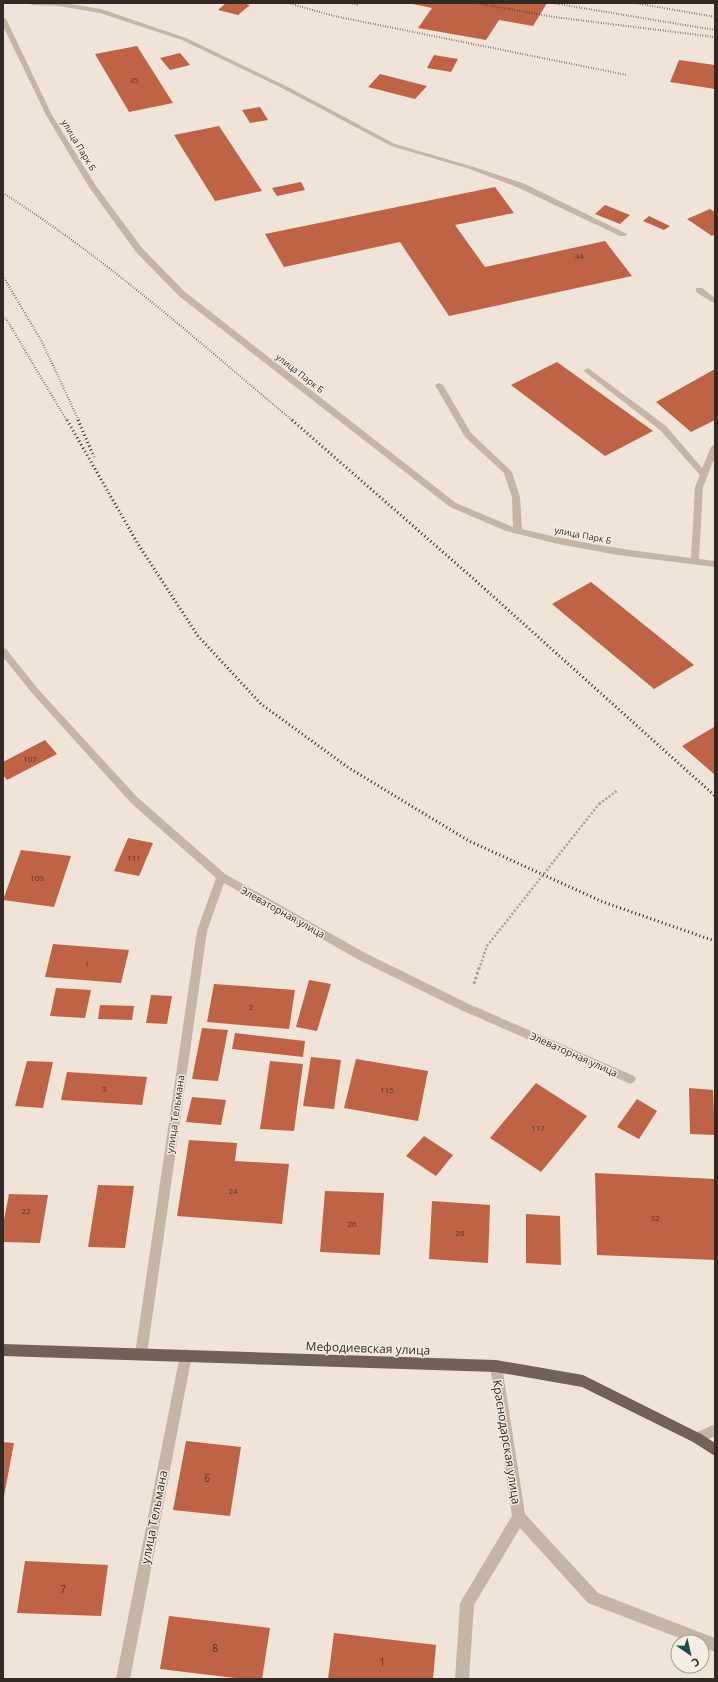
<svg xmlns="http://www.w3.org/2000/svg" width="718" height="1682" font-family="'Open Sans',sans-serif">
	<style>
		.building { fill: #be6345 }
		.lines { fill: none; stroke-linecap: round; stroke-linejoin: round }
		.path-far1 { stroke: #b19e8f; stroke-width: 2.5; stroke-dasharray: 2 2; stroke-linecap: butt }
		.path { stroke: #b19e8f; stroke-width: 3; stroke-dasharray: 2.5 2.5; stroke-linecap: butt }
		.minor { fill: #c6b4a4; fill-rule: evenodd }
		.major { fill: #736057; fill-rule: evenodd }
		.rail-far1 { stroke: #322925; stroke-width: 2; stroke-dasharray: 0.5 2; stroke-linecap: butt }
		.rail { stroke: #322925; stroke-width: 3; stroke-dasharray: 1 3; stroke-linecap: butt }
		.path-bridge { stroke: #b19e8f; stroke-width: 2.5; stroke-dasharray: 2 2; stroke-linecap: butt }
		.labels { text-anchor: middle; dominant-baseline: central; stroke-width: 3; stroke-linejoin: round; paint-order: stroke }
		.number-label { font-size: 8px; fill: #55382d }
		.far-street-label { font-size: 9px; fill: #322925; stroke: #f7eee3 }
		.street-label { font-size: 10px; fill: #322925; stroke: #f7eee3 }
		.near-number-label { font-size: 10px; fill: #55382d }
		.near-street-label { font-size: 12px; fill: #322925; stroke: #f7eee3 }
	</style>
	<rect width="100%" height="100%" fill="#efe4d7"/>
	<path class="building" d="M226 3H242L250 5 238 15 218 10Z
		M408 3H547L533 26 499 20 486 40 418 28 432 8Z
		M137 46 173 103 129 112 95 54Z
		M180 53 190 65 170 70 160 58Z
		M434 55 458 59 451 72 427 68Z
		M679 60 715 65V89L670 82Z
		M380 74 427 86 415 99 368 87Z
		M260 107 268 120 250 123 242 110Z
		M219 126 262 191 215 201 174 135Z
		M301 182 305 190 277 196 272 188Z
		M495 187 514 213 455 225 485 267 605 241 632 276 449 316 400 242 284 267 265 234Z
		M605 205 630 215 620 224 595 214Z
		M710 209 715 212V234L712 236 687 219Z
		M649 216 670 226 664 230 643 221Z
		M557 362 653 431 605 456 511 385Z
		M715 369V420L691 432 656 402Z
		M591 582 694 665 654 689 552 604Z
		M714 727 715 728V775L682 746Z
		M45 740 57 754 7 780 3 775V762Z
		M128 838 153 843 139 876 114 871Z
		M21 850 71 856 54 907 3 900Z
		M53 944 129 950 121 983 45 977Z
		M309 980 331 984 317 1031 296 1027Z
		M214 984 295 990 289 1029 207 1022Z
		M56 988 91 990 85 1018 50 1016Z
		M151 995 172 996 167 1024 146 1023Z
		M100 1005 134 1006 132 1020 98 1019Z
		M202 1028 228 1030 218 1081 192 1079Z
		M235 1033 305 1041 303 1057 232 1049Z
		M311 1057 341 1060 334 1109 303 1106Z
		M356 1059 428 1071 418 1121 344 1108Z
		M27 1061 53 1062 43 1108 15 1106Z
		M270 1061 303 1064 294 1131 260 1129Z
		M67 1072 147 1077 142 1105 61 1100Z
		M536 1083 587 1116 541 1172 490 1138Z
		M689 1088 713 1090 715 1135 690 1134Z
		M192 1097 226 1100 221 1125 186 1122Z
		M637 1099 657 1111 639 1139 617 1127Z
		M424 1136 453 1155 436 1176 406 1156Z
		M189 1140 237 1143 235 1161 289 1164 282 1224 177 1216Z
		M595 1173 715 1179V1260L597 1255Z
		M98 1185 134 1186 125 1248 88 1247Z
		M325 1191 384 1193 380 1255 320 1252Z
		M9 1194 48 1195 40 1243 3 1242V1225Z
		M432 1201 490 1205 488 1263 429 1259Z
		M526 1214 560 1216 561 1265 526 1263Z
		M186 1441 241 1447 230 1516 173 1510Z
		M3 1442 14 1443 4 1496H3Z
		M25 1561 108 1565 101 1616 17 1613Z
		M169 1616 270 1628 262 1679H243L160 1669Z
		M334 1633 436 1645 433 1679H328Z"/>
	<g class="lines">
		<path class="path-far1" d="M599 804 618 790
			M479 969 487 946"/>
		<path class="path" d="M474 984 479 968"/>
		<path class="minor" d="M29 3H64L101 9 186 38 288 87 395 144 474 167 525 184 627 234 626 236H620L519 188 470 169 391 146 284 89 182 40 100 13 59 6 32 5Z
			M3 17 6 19 52 115 96 186 142 248 185 292 456 503 513 527 512 497 504 473 465 437 435 385 439 383 443 385 471 433 512 472 520 497 522 529C578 543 634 551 691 558L695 487 700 475 660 430 585 372 584 370 588 368 666 426 702 468 711 447 715 444V457L703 487 699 559 715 561V567L618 555 558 544 506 531 450 507 179 296 136 252 89 187 46 115 3 26Z
			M696 288H702L715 298V304L696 292Z
			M3 648 6 649 38 689 137 797 225 874 367 954 469 1004 634 1076 636 1079 634 1082 630 1084 626 1082 461 1010 359 960 224 883 207 931 147 1354 145 1358 141 1360 137 1358 135 1354 197 931 216 878 131 803 32 693 3 657Z
			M186 1349 190 1351 192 1355 130 1679H116L180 1355 182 1351Z
			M496 1360 500 1362 502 1366 525 1514 598 1593 715 1638V1652L702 1647V1642H690L588 1603 520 1528 474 1605 469 1679H455L460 1603 512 1516 490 1366 492 1362Z
			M715 1424V1436L697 1444 693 1442 691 1438 693 1434Z"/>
		<path class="major" d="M3 1344 496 1360 583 1375 701 1434 715 1443V1456L693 1442 582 1387 496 1372 3 1356Z"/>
		<path class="rail-far1" d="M288 3 334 16 627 75
			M350 3 359 5
			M475 3 554 17 715 37
			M552 3 715 30
			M635 3 715 17
			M3 193C107 259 199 342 293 421
			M3 276 42 342 79 421
			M3 317 7 320 67 421"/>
		<path class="rail" d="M67 420 138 544 198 636 261 704 349 768 469 841 603 902 715 941
			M78 420 94 457
			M292 420 476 581 715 796"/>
		<path class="path-bridge" d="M487 946 599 804"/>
	</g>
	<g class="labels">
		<g class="number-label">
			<text x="134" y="79">35</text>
			<text x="579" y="255">34</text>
			<text x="30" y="758">107</text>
			<text x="134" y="857">111</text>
			<text x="37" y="877">109</text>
			<text x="87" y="963">1</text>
			<text x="251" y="1006">2</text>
			<text x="104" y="1088">3</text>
			<text x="387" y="1089">115</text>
			<text x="538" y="1127">117</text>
			<text x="233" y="1190">24</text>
			<text x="26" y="1210">22</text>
			<text x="655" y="1217">32</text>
			<text x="352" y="1223">26</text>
			<text x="460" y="1232">28</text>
		</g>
		<g class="far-street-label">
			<text transform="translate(79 145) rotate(59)">улица Парк Б</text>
			<text transform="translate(300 373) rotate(38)">улица Парк Б</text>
			<text transform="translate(583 535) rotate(11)">улица Парк Б</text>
		</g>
		<g class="street-label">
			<text transform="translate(283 912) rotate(29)">Элеваторная улица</text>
			<text transform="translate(574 1054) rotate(24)">Элеваторная улица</text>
			<text transform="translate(175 1114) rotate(-82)">улица Тельмана</text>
		</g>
		<g class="near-number-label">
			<text x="207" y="1478">6</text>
			<text x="63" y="1589">7</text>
			<text x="215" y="1648">8</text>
			<text x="382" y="1662">1</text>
		</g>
		<g class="near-street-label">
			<text transform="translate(368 1348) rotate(2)">Мефодиевская улица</text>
			<text transform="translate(507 1442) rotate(81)">Краснодарская улица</text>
			<text transform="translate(154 1517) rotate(-79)">улица Тельмана</text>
		</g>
	</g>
	<rect width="718" height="1682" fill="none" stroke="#322925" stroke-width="8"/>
	<g transform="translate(690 1654) rotate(146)"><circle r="19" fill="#f7eee3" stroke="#a89f97"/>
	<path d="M0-3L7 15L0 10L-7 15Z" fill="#1e4d50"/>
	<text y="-6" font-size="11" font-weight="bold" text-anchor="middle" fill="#322925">С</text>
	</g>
</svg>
